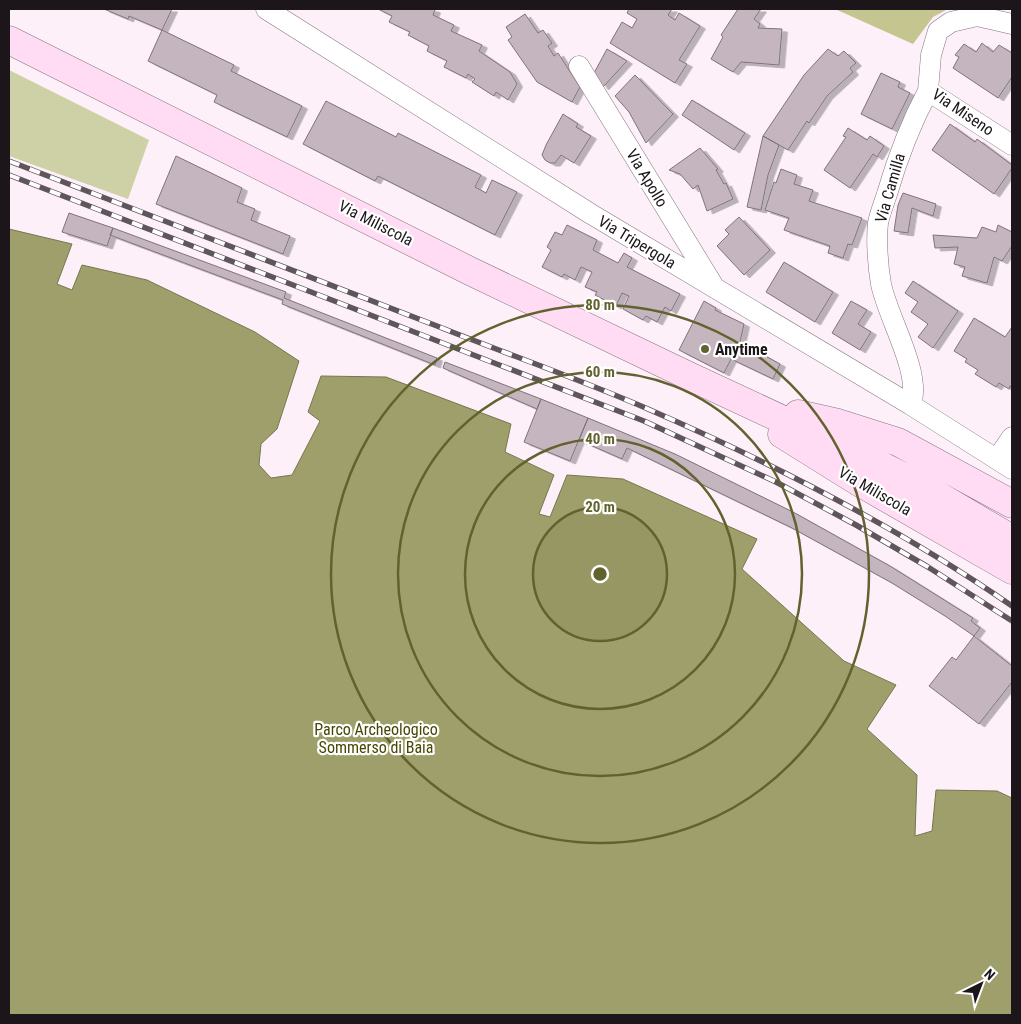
<svg xmlns="http://www.w3.org/2000/svg" width="1021" height="1024" font-family="'Roboto Condensed',sans-serif">
	<style>
		.green { fill: #ced0a6 }
		.forest { fill: #c4c58f }
		.water { fill: #9e9f6a; stroke: #777652 }
		.building { fill: #c5b5bf; stroke: #81727c; filter: url(#shadow) }
		.lines { fill: none; stroke-linecap: round; stroke-linejoin: round }
		.street-casing { stroke: #84757e; stroke-width: 21 }
		.secondary-casing { stroke: #84757e; stroke-width: 29 }
		.street { stroke: #fff; stroke-width: 20 }
		.secondary { stroke: #ffdbf4; stroke-width: 28 }
		.rail-casing { stroke: #5f565c; stroke-width: 5.5 }
		.rail { stroke: #fff; stroke-width: 4; stroke-dasharray: 11; stroke-linecap: butt }
		.ring { fill: none; stroke: #62622f; stroke-width: 2.5 }
		.poi-dot { fill: #62622f; stroke: #fff; stroke-width: 2 }
		.labels { text-anchor: middle; dominant-baseline: central; stroke-width: 4.5; stroke-linejoin: round; paint-order: stroke }
		.street-label { font-size: 16px; fill: #1c161a; stroke: #fff }
		.poi-label { font-size: 16px; font-weight: bold; fill: #1c161a; stroke: #fff; text-anchor: start }
		.park-label { font-size: 16px; fill: #484704; stroke: #fff }
		.centre { fill: #62622f; stroke: #fff; stroke-width: 2.5 }
		.ring-label { font-size: 15px; text-anchor: middle; font-weight: bold; fill: #62622f; stroke: #fff; stroke-width: 4.5; stroke-linejoin: round; paint-order: stroke }
	</style>
	<defs>
		<filter id="shadow"><feDropShadow dx="5.5" dy="3" stdDeviation="0" flood-color="#0004"/></filter>
	</defs>
	<rect width="100%" height="100%" fill="#fef0f9"/>
	<path class="green" d="M9 70 149 140 128 199 9 156Z"/>
	<path class="forest" d="M835 9H948L933 17 913 44Z"/>
	<path class="water" d="M9 229 72 244 57 284 72 290 82 265 147 280 255 332 299 361 277 429 261 444 259 465 271 478 292 475 320 421 308 412 321 376 386 377 511 424 505 452 554 475 539 514 550 517 567 475 623 479 757 539 742 569 844 661 896 685 867 729 917 775 915 836 932 831 936 790 997 791 1012 798V1015H9Z"/>
	<path class="building" d="M104 9H172L162 30 129 16 128 19Z
		M378 9H433L435 10 433 15 454 25 451 31 482 45 479 51 510 72 517 84 508 100 496 92 494 96 472 82 475 79 468 74 466 78 444 67 447 61 427 51 429 46 408 35 410 32 389 22 392 16Z
		M629 9H672L668 15 675 20 679 13 700 26 679 60 687 64 675 83 610 43 622 22 632 28 637 19 627 13Z
		M738 9H761L754 19 760 24 758 28 782 29 779 65 741 62 733 72 711 59 723 37 721 35Z
		M525 14 538 33 543 30 552 43 548 46 554 56 558 53 580 87 572 102 537 82 508 40 512 37 506 27Z
		M162 30 234 65 231 71 302 106 287 137 214 102 217 95 148 61Z
		M982 43 993 52 999 45 1012 53V77L998 98 953 68 959 57 955 55 964 44 976 52Z
		M607 49 627 61 603 87 594 73Z
		M828 49 838 56 844 51 856 63 850 68 853 72 827 96 809 123 807 121 788 150 763 136 804 75Z
		M881 73 900 82 898 87 910 93 892 129 861 114Z
		M635 75 673 114 646 143 629 112 615 96Z
		M692 100 745 133 734 150 682 115Z
		M326 101 396 137 398 133 481 175 475 187 486 193 492 180 517 192 495 235 378 176 375 181 303 144Z
		M563 114 578 124 576 127 591 136 574 163 561 155 555 163H550L545 160 542 155 546 145Z
		M950 124 975 142 977 139 1012 165V168L994 194 932 150Z
		M848 128 867 140 870 136 884 146 877 157 873 154 850 188 824 170 846 137 843 136Z
		M763 136 779 145 768 175 761 210 747 207Z
		M700 148 718 169 716 170 724 184 726 183 733 199 707 211 698 185 693 189 680 174 669 170Z
		M176 156 242 188 237 202 255 209 251 220 290 236 283 254 156 204Z
		M781 169 797 175 794 184 813 190 809 201 862 218 852 245 848 244 843 258 828 253 830 246 784 230 789 218 765 210 774 182 776 183Z
		M903 193 936 204 933 216 912 208 908 233 894 231 898 205Z
		M69 213 113 228 107 246 62 232Z
		M739 217 770 250 744 275 717 246 729 234 725 230Z
		M567 225 597 240 593 250 618 263 624 253 632 258 627 267 680 294 671 311 665 307 657 322 646 316 643 320 623 309 629 296 622 293 616 306 595 295 597 292 585 287 592 272 581 267 575 280 564 274 562 277 542 267 551 250 547 247 555 232 562 235Z
		M998 225 1012 232V246L1002 261 994 257 987 283 962 276 965 267 954 264 958 247 935 248 933 235 977 238 982 227 996 232Z
		M113 228 286 292 284 298 437 358 435 365 282 304 283 300 110 235Z
		M784 262 833 292 815 322 766 292Z
		M913 281 958 311 933 348 918 337 928 324 911 312 918 302 905 293Z
		M704 301 716 308 715 310 744 324 740 342 780 364 773 379 731 359 724 373 679 350Z
		M851 301 867 310 858 324 871 332 860 350 832 333Z
		M974 318 1005 337 1012 327V387L1010 386 1009 389 999 383 996 387 975 374 978 370 965 362 967 359 954 351Z
		M445 362 541 399 537 409 443 368Z
		M541 399 588 418 570 461 524 442Z
		M588 418 675 454 793 512 890 566 973 618 971 621 980 628 974 636 945 616 892 583 792 528 627 448 622 459 579 440Z
		M974 636 1012 666V682L979 724 929 686 952 657 956 660Z"/>
	<g class="lines">
		<defs>
			<path id="street" d="M266 9 591 214 911 405 1012 469
				M1012 24 977 16 951 22 938 31 931 55 928 91 1012 145
				M579 66 713 285
				M911 405C922 372 888 319 881 284 878 267 876 241 878 223 880 213 884 203 887 194 898 156 910 125 928 91
				M997 459 1012 437"/>
			<path id="secondary" d="M9 40 470 271 689 376 886 468 920 485 1012 539
				M798 414 838 423 898 442 1012 504
				M782 434 859 482 1012 570"/>
		</defs>
		<use href="#street" class="street-casing"/>
		<use href="#secondary" class="secondary-casing"/>
		<use href="#street" class="street"/>
		<use href="#secondary" class="secondary"/>
		<defs>
			<path id="rail" d="M9 161C152 216 294 271 437 326 507 354 579 379 648 409 772 463 901 529 1012 606
				M9 175 644 421 776 482 856 525 928 567 1012 621"/>
		</defs>
		<use href="#rail" class="rail-casing"/>
		<use href="#rail" class="rail"/>
	</g>
	<circle cx="600" cy="574" r="67" fill="#62622f" fill-opacity=".12"/>
	<g class="ring">
		<circle cx="600" cy="574" r="67"/>
		<circle cx="600" cy="574" r="135"/>
		<circle cx="600" cy="574" r="202"/>
		<circle cx="600" cy="574" r="269"/>
	</g>
	<circle class="poi-dot" cx="705" cy="349" r="5"/>
	<g class="labels">
		<g class="street-label">
			<text transform="translate(963 112) rotate(34)">Via Miseno</text>
			<text transform="translate(647 178) rotate(59)">Via Apollo</text>
			<text transform="translate(890 188) rotate(-74)">Via Camilla</text>
			<text transform="translate(376 223) rotate(27)">Via Miliscola</text>
			<text transform="translate(637 242) rotate(31)">Via Tripergola</text>
			<text transform="translate(875 491) rotate(30)">Via Miliscola</text>
		</g>
		<g class="poi-label">
			<text x="715" y="349">Anytime</text>
		</g>
		<g class="park-label">
			<text x="376" y="729">Parco Archeologico<tspan x="376" dy="18">Sommerso di Baia</tspan></text>
		</g>
	</g>
	<circle cx="600" cy="574" r="8" class="centre"/>
	<g class="ring-label">
		<text x="600" y="310">80 m</text>
		<text x="600" y="377">60 m</text>
		<text x="600" y="444">40 m</text>
		<text x="600" y="512">20 m</text>
	</g>
	<rect width="1021" height="1024" fill="none" stroke="#1c161a" stroke-width="20"/>
	<g transform="translate(981 984) rotate(42)" stroke="#ffffff" stroke-width="4" paint-order="stroke">
	<path d="M0-4L9 19L0 12L-9 19Z" fill="#1c161a"/>
	<text y="-8" font-size="14" font-weight="bold" text-anchor="middle" fill="#1c161a">N</text>
	</g>
</svg>
